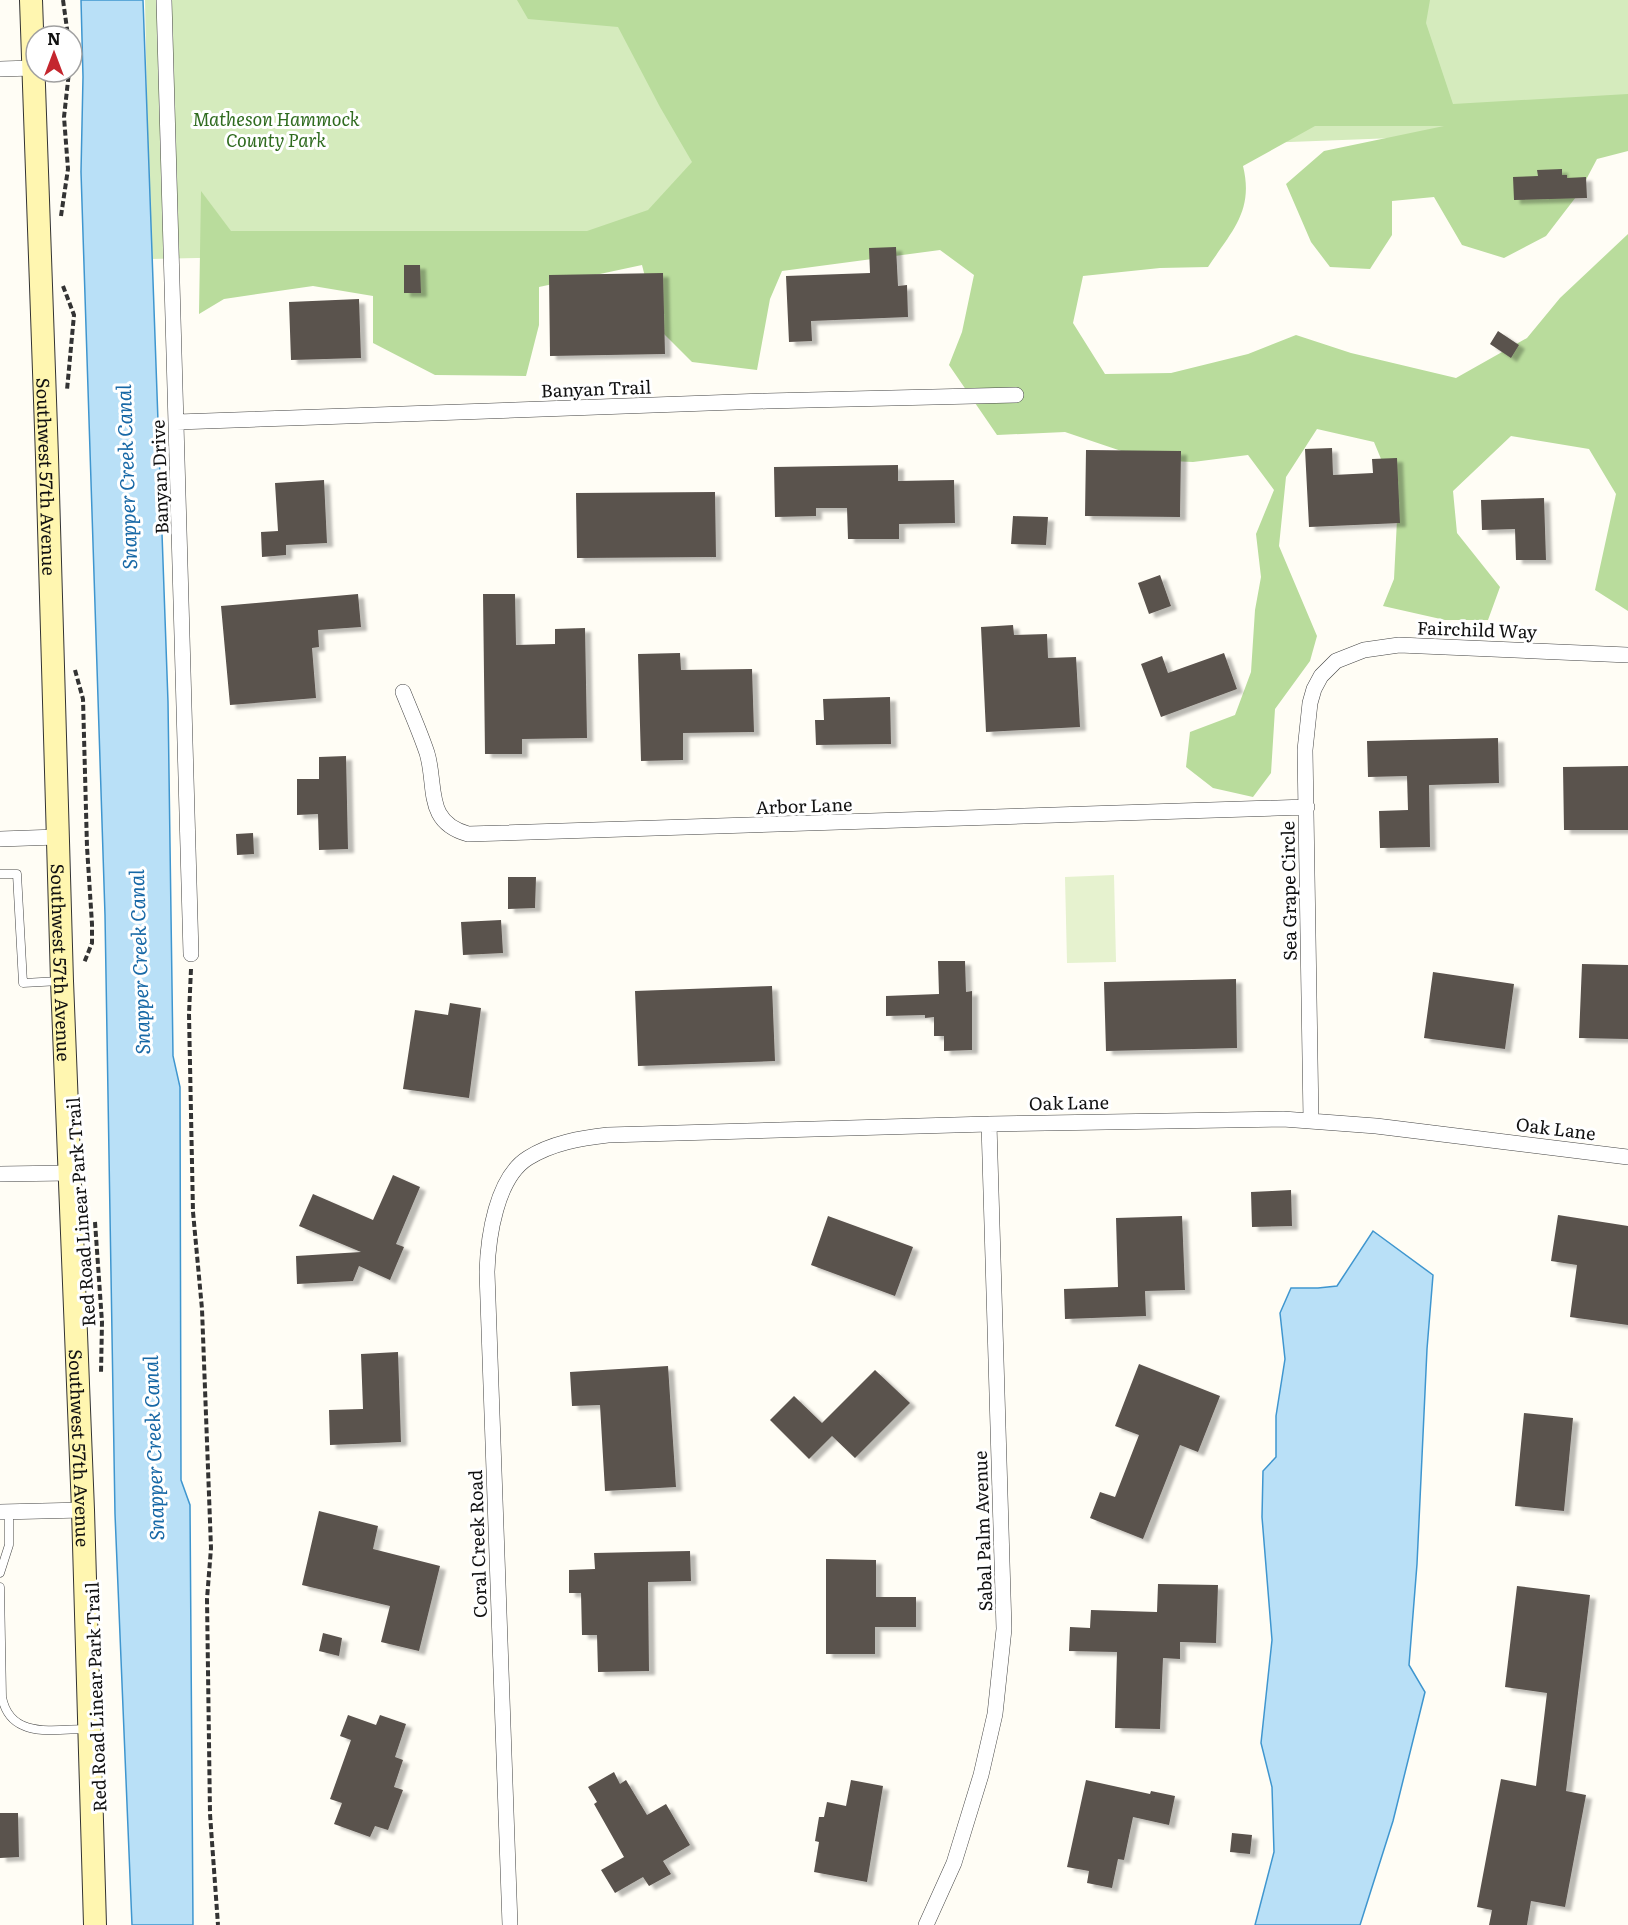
<svg xmlns="http://www.w3.org/2000/svg" width="1628" height="1925" font-family="Literata,serif">
	<style>
		.green { fill: #d5ebbd }
		.forest { fill: #b9dc9c }
		.pitch { fill: #e6f2cf }
		.water { fill: #b9e0f7; stroke: #3f96cf; stroke-width: 1.5 }
		.building { fill: #5a524d; filter: url(#shadow) }
		.lines { fill: none; stroke-linecap: round; stroke-linejoin: round }
		.service-casing { stroke: #444; stroke-width: 9 }
		.minor-casing { stroke: #444; stroke-width: 16 }
		.secondary-casing { stroke: #333; stroke-width: 24 }
		.path { stroke: #333; stroke-width: 4; stroke-dasharray: 6 3; stroke-linecap: butt }
		.service { stroke: #fff; stroke-width: 8 }
		.minor { stroke: #fff; stroke-width: 15 }
		.secondary { stroke: #fff6b0; stroke-width: 22 }
		.labels { text-anchor: middle; dominant-baseline: central; stroke-width: 6; stroke-linejoin: round; paint-order: stroke }
		.park-label { font-size: 18px; font-style: italic; fill: #2f6b1f; stroke: #fff }
		.street-label { font-size: 18px; fill: #111; stroke: #fff }
		.water-label { font-size: 20px; font-style: italic; fill: #1768a6; stroke: #fff }
	</style>
	<defs>
		<filter id="shadow"><feDropShadow dx="6" dy="4" stdDeviation="1.5" flood-color="#0004"/></filter>
	</defs>
	<rect width="100%" height="100%" fill="#fffdf5"/>
	<path class="green" d="M145 0H1628V129L1086 150 921 242 150 259Z"/>
	<path class="forest" d="M517 0H1430L1426 23 1453 104 1628 94V151L1597 159 1579 193 1546 236 1504 258 1462 245 1434 197 1392 201V235L1370 269 1330 267 1311 242 1286 184 1324 151 1444 126H1315L1243 166C1254 211 1232 231 1208 267L1160 268 1083 276 1073 323 1105 374 1171 373 1248 354 1296 335 1351 353 1456 378 1527 338 1560 298 1628 234V611L1595 590 1616 494 1589 449 1511 436 1453 491 1457 533 1500 587 1488 620H1445L1383 606 1394 579 1398 500 1374 442 1317 429 1286 477 1279 546 1317 636 1310 661 1275 709 1271 773 1253 797 1213 788 1186 767 1190 732 1235 715 1251 672 1255 610 1261 577 1256 534 1274 490 1248 455 1193 462 1148 460 1065 432 997 435 949 365 962 332 974 275 940 250 782 271 770 299 757 370 692 362 658 328 642 265 539 287V325L526 376 435 375 373 343V296L313 286 224 299 199 314 201 191 231 231H587L648 210 692 162 660 107 618 27 528 19Z"/>
	<path class="pitch" d="M1114 875 1116 962 1067 963 1065 877Z"/>
	<path class="water" d="M81 0H143L168 702 173 1056 180 1087 181 1480 190 1505 193 1925H132L115 1514 105 915 81 172 83 77Z
		M1373 1231 1433 1275 1427 1349 1417 1564 1409 1665 1425 1692 1393 1821 1360 1925H1255L1274 1852 1272 1787 1261 1743 1272 1640 1262 1517 1263 1471 1276 1457V1416L1285 1359 1280 1313 1291 1288H1318L1337 1286Z"/>
	<path class="building" d="M1562 169V175H1567V178L1586 177 1587 198 1514 200 1513 177 1538 176 1537 170Z
		M896 247 898 286 907 285 908 317 811 321 812 341 789 342 786 276 870 273 869 248Z
		M404 265H420L421 293H404Z
		M663 273 665 354 550 356 549 275Z
		M359 299 361 358 291 360 289 302Z
		M1498 331 1519 345 1511 358 1490 344Z
		M1332 448 1333 475 1373 473 1372 459 1397 458 1400 523 1309 527 1305 449Z
		M1086 450 1181 451 1180 517 1085 516Z
		M898 465V481L954 480 955 523 899 524V539H848L847 508H816V516L775 517 774 467Z
		M324 480 327 543 286 545V555L262 557 261 532 278 531 275 483Z
		M715 492 716 557 577 558 576 493Z
		M1544 498 1546 560H1516L1515 529 1482 530 1481 500Z
		M1013 516 1048 517 1046 545 1011 544Z
		M1160 575 1171 606 1149 614 1138 583Z
		M358 594 361 627 318 630 319 647 312 648 316 698 230 705 221 606Z
		M483 594H515L516 645 555 644V629L585 628 587 738 522 739V754H485Z
		M1013 625 1014 635 1047 634 1048 658 1076 657 1080 727 986 732 981 627Z
		M680 653 681 670 752 669 754 732 683 733V760L641 761 638 654Z
		M1224 653 1237 689 1161 717 1141 664 1162 656 1168 673Z
		M890 697 891 744 816 745 815 720H824L823 699Z
		M1498 738 1499 783 1429 785 1430 847 1380 848 1379 811 1408 810 1407 776 1368 777 1367 741Z
		M346 756 348 849 319 850 318 814 297 815V779H319V757Z
		M1628 766V830H1564L1563 767Z
		M253 833 254 854 237 855 236 834Z
		M508 877H536L535 908 508 909Z
		M501 920 503 953 463 955 461 922Z
		M938 961H965L966 992 972 991V1050L944 1051V1036H934V1017L925 1018V1015L886 1016V996L939 994Z
		M1582 964 1628 965V1039L1579 1038Z
		M1433 972 1514 984 1505 1049 1424 1038Z
		M1236 979 1237 1048 1106 1051 1104 982Z
		M772 986 775 1061 638 1066 635 991Z
		M450 1003 481 1008 469 1098 403 1089 415 1010 448 1015Z
		M393 1175 420 1187 396 1244 404 1247 390 1280 359 1266 353 1281 297 1284 296 1256 361 1252 299 1226 313 1194 373 1220Z
		M1291 1190 1292 1226 1252 1227 1251 1192Z
		M1558 1215 1628 1226V1325L1570 1317 1577 1265 1551 1261Z
		M828 1216 913 1247 895 1296 811 1265Z
		M1182 1216 1185 1290 1145 1291 1146 1316 1065 1319 1064 1289 1118 1287 1116 1218Z
		M398 1352 401 1442 330 1445 329 1410 363 1409 361 1354Z
		M1139 1364 1220 1396 1198 1452 1180 1445 1143 1539 1090 1518 1100 1492 1115 1497 1139 1435 1115 1426Z
		M668 1366 676 1487 605 1491 600 1405 572 1406 570 1372Z
		M875 1370 910 1403 855 1458 832 1436 809 1459 770 1420 794 1396 822 1423Z
		M1524 1413 1573 1418 1564 1511 1515 1506Z
		M319 1511 378 1526 373 1549 440 1566 419 1651 381 1642 390 1606 302 1585Z
		M690 1551 691 1581 648 1582 649 1671 598 1672 597 1635H582L581 1593H569V1570L595 1569 594 1553Z
		M826 1559 876 1560V1597H916V1627H875V1654H826Z
		M1158 1584 1218 1585 1216 1643 1180 1642V1659L1163 1658 1160 1729 1115 1728 1117 1652 1069 1651 1070 1627 1090 1628 1091 1610 1157 1612Z
		M1517 1586 1590 1595 1566 1791 1586 1795 1565 1907 1531 1901 1527 1925H1489L1492 1910 1477 1907 1501 1779 1536 1786 1547 1693 1505 1687Z
		M323 1633 342 1638 339 1656 319 1651Z
		M348 1715 376 1725 380 1715 406 1724 395 1757 403 1760 394 1787 403 1790 388 1830 375 1826 370 1837 334 1824 342 1803 330 1799 351 1740 340 1736Z
		M614 1772 620 1784 626 1780 647 1815 666 1804 690 1845 663 1861 671 1874 649 1886 643 1877 615 1893 601 1870 624 1857 594 1804 597 1802 588 1787Z
		M851 1780 883 1786 867 1882 814 1872 819 1842 815 1841 819 1817H824L827 1802 846 1806Z
		M1086 1780 1150 1794 1151 1791 1175 1796 1169 1825 1133 1817 1124 1860 1118 1859 1112 1888 1087 1883 1089 1871 1067 1867Z
		M0 1813H18L19 1857 0 1858Z
		M1232 1833 1252 1835 1250 1854 1230 1852Z"/>
	<g class="lines">
		<defs>
			<path id="service" d="M0 874H17L23 983 60 981
				M0 1573 9 1545V1512
				M0 1587 2 1697C10 1740 55 1729 88 1729"/>
			<path id="minor" d="M164 0 191 954
				M0 69 33 68
				M177 422 767 401 1016 395
				M403 692C411 712 420 732 427 753 437 786 424 822 468 834L1307 807
				M0 839 57 837
				M1311 1120 1305 750 1310 703 1314 689 1321 676 1336 661 1364 650 1399 645 1628 655
				M0 1174 69 1173
				M0 1512 83 1510
				M510 1925 487 1272C488 1238 496 1178 528 1158 552 1143 581 1138 608 1135L989 1124 1283 1119 1376 1126 1628 1157
				M926 1925 954 1863 981 1775 995 1714 1004 1629 989 1124"/>
			<g id="secondary">
				<path id="s1" d="M31 0 47 457 62 981 83 1510 95 1925"/>
			</g>
		</defs>
		<use href="#service" class="service-casing"/>
		<use href="#minor" class="minor-casing"/>
		<use href="#secondary" class="secondary-casing"/>
		<path class="path" d="M63 0 68 36
			M61 216 68 169 64 117 69 72
			M63 286 74 315 67 390
			M75 670 83 699 87 847 92 924V943L84 963
			M191 969 189 1014 193 1212 202 1309 211 1548 207 1599 210 1814 218 1925
			M95 1222 102 1322 101 1373"/>
		<use href="#service" class="service"/>
		<use href="#minor" class="minor"/>
		<use href="#secondary" class="secondary"/>
	</g>
	<g class="labels">
		<g class="park-label">
			<text x="276" y="118">Matheson Hammock<tspan x="276" dy="21">County Park</tspan></text>
		</g>
		<g class="street-label">
			<text transform="translate(596 388) rotate(-2)">Banyan Trail</text>
			<text stroke="none"><textPath href="#s1" startOffset="477">Southwest 57th Avenue</textPath></text>
			<text transform="translate(159 477) rotate(-92)">Banyan Drive</text>
			<text transform="translate(1477 629) rotate(2)">Fairchild Way</text>
			<text transform="translate(804 805) rotate(-2)">Arbor Lane</text>
			<text transform="translate(1288 891) rotate(-91)">Sea Grape Circle</text>
			<text stroke="none"><textPath href="#s1" startOffset="963">Southwest 57th Avenue</textPath></text>
			<text transform="translate(1069 1102) rotate(-1)">Oak Lane</text>
			<text transform="translate(1556 1128) rotate(7)">Oak Lane</text>
			<text transform="translate(80 1212) rotate(-94)">Red Road Linear Park Trail</text>
			<text stroke="none"><textPath href="#s1" startOffset="1449">Southwest 57th Avenue</textPath></text>
			<text transform="translate(982 1531) rotate(-92)">Sabal Palm Avenue</text>
			<text transform="translate(477 1544) rotate(-92)">Coral Creek Road</text>
			<text transform="translate(95 1697) rotate(-92)">Red Road Linear Park Trail</text>
		</g>
		<g class="water-label">
			<text transform="translate(125 477) rotate(-92)">Snapper Creek Canal</text>
			<text transform="translate(138 962) rotate(-92)">Snapper Creek Canal</text>
			<text transform="translate(152 1448) rotate(-92)">Snapper Creek Canal</text>
		</g>
	</g>
	<g transform="translate(54 54)"><circle r="28" fill="#ffffff" stroke="#a0a0a0" stroke-width="1.5"/>
	<path d="M0-4.5L10 22L0 15L-10 22Z" fill="#c4262e"/>
	<text y="-9" font-size="16" font-weight="bold" text-anchor="middle" fill="#111111">N</text>
	</g>
</svg>
